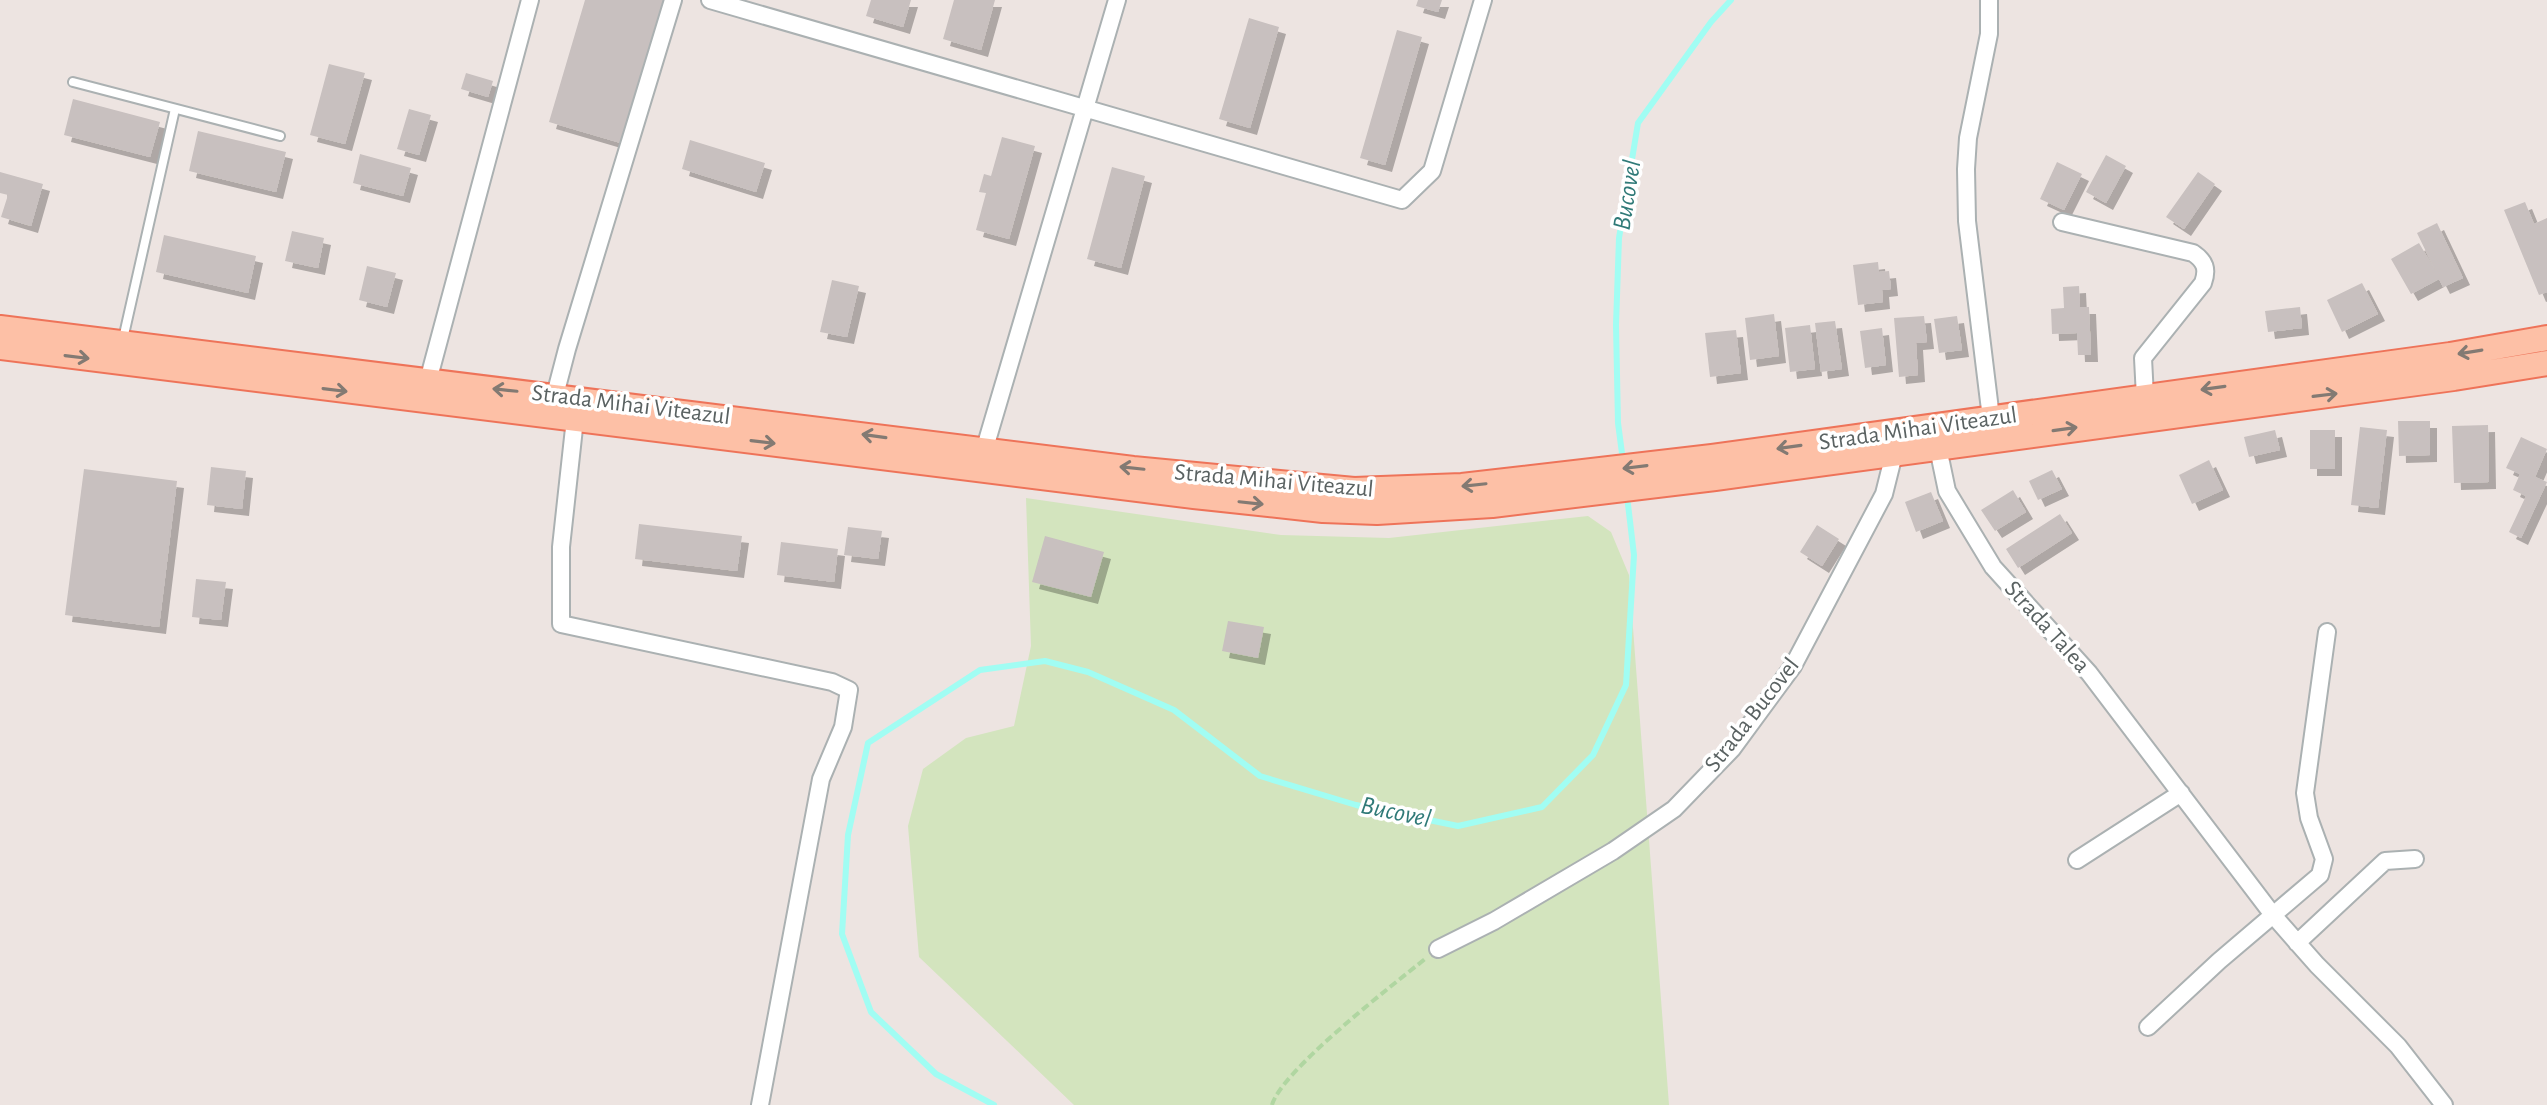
<svg xmlns="http://www.w3.org/2000/svg" width="2547" height="1105" font-family="'Alegreya Sans',sans-serif">
	<style>
		.green { fill: #d3e4be }
		.lines { fill: none; stroke-linecap: round; stroke-linejoin: round }
		.stream { stroke: #a1fdf3; stroke-width: 6 }
		.building { fill: #c8c0bf; filter: url(#shadow) }
		.lane-casing { stroke: #abb1b2; stroke-width: 12 }
		.street-casing { stroke: #abb1b2; stroke-width: 20 }
		.primary-casing { stroke: #ee7359; stroke-width: 28 }
		.path { stroke: #b0d6a1; stroke-width: 4; stroke-dasharray: 8 4; stroke-linecap: butt }
		.lane { stroke: #fff; stroke-width: 8 }
		.street { stroke: #fff; stroke-width: 16 }
		.primary { stroke: #fdc0a6; stroke-width: 24 }
		.oneway { stroke: #837a73 }
		.labels { text-anchor: middle; dominant-baseline: central; stroke-width: 7; stroke-linejoin: round; paint-order: stroke }
		.street-label { font-size: 24px; fill: #5a6262; stroke: #fff }
		.water-label { font-size: 26px; font-style: italic; fill: #307a78; stroke: #fff }
	</style>
	<defs>
		<filter id="shadow"><feDropShadow dx="7" dy="7" stdDeviation="0" flood-color="#0004"/></filter>
	</defs>
	<rect width="100%" height="100%" fill="#ede4e1"/>
	<path class="green" d="M1026 498 1281 535 1389 538 1588 516 1611 532 1629 575 1669 1105H1074L919 957 908 826 923 769 966 738 1014 726 1031 646Z"/>
	<g class="lines">
		<path class="stream" d="M1623 461 1618 423 1616 325 1619 238 1638 123 1711 22 1731 0
			M994 1105 936 1074 871 1012 842 934 848 835 868 743 980 670 1045 661 1088 672 1174 710 1260 776 1356 805 1458 826 1542 807 1593 755 1626 685 1634 555 1627 496"/>
	</g>
	<path class="building" d="M585 0H667L624 144 549 122Z
		M871 0H911L903 27 866 16Z
		M954 0H995L981 50 943 39Z
		M1418 0H1442L1438 12 1416 6Z
		M1249 18 1279 27 1250 128 1219 119Z
		M1397 30 1422 37 1385 165 1360 158Z
		M329 64 365 73 345 144 310 135Z
		M466 73 493 81 488 97 461 89Z
		M73 99 160 122 150 157 64 135Z
		M409 109 431 115 419 155 397 149Z
		M198 131 286 152 276 192 189 171Z
		M1002 137 1035 146 1009 239 976 230 986 193 979 192 984 174 991 176Z
		M690 140 765 163 756 192 682 169Z
		M360 154 411 168 403 196 353 183Z
		M2106 155 2126 166 2106 203 2086 192Z
		M2057 162 2082 174 2064 210 2040 199Z
		M1112 167 1145 176 1121 268 1087 259Z
		M0 172 43 184 31 226 1 217 8 195 0 193Z
		M2198 172 2215 184 2184 229 2166 217Z
		M2525 202 2534 224 2547 218V292L2539 295 2504 210Z
		M2437 223 2463 278 2443 287 2439 279 2411 294 2391 259 2419 243 2435 270 2417 233Z
		M292 231 324 238 318 268 285 261Z
		M164 235 256 256 248 293 156 272Z
		M1878 262 1879 272 1889 271 1891 289 1882 290 1883 302 1858 305 1853 265Z
		M367 266 396 273 387 307 359 300Z
		M832 280 859 286 847 337 820 332Z
		M2362 283 2378 314 2342 332 2327 300Z
		M2079 286 2080 307H2089L2091 355H2078L2077 333 2052 334 2051 309 2064 308 2063 287Z
		M2300 307 2302 328 2268 332 2265 311Z
		M1774 314 1779 356 1750 360 1745 318Z
		M1924 316 1927 342 1916 343 1918 375 1899 377 1894 318Z
		M1957 316 1962 350 1939 353 1934 319Z
		M1835 321 1842 369 1821 372 1815 323Z
		M1810 325 1815 369 1790 372 1785 328Z
		M1882 328 1886 365 1865 368 1860 331Z
		M1736 330 1741 373 1710 377 1705 333Z
		M2398 421H2430V455L2399 456Z
		M2488 425 2489 482 2454 483 2452 426Z
		M2360 427 2387 430 2378 508 2351 505Z
		M2275 430 2280 450 2249 457 2244 437Z
		M2310 430H2335V469H2310Z
		M2521 437 2547 449 2535 477 2547 482 2521 538 2509 532 2526 496 2513 490 2520 474 2506 468Z
		M2209 460 2223 490 2192 504 2179 475Z
		M211 467 246 471 242 509 207 505Z
		M84 469 177 481 159 627 65 615Z
		M2052 470 2062 489 2038 500 2029 481Z
		M2013 490 2026 512 1995 531 1981 510Z
		M1931 492 1943 521 1916 532 1905 502Z
		M2060 514 2072 533 2018 568 2006 549Z
		M639 524 742 536 737 571 635 559Z
		M1817 525 1839 539 1822 566 1800 552Z
		M848 527 882 531 878 559 844 555Z
		M1045 536 1104 552 1091 597 1032 582Z
		M781 542 838 549 834 582 777 575Z
		M196 579 226 582 221 620 192 617Z
		M1228 621 1264 627 1258 658 1222 651Z"/>
	<g class="lines">
		<defs>
			<path id="lane" d="M73 82 280 136
				M123 339 175 109"/>
			<path id="street" d="M710 0 1402 200 1432 171 1483 0
				M1989 0V34L1968 138 1966 169 1967 221 1991 418
				M2062 222 2193 253C2205 261 2208 269 2203 283L2143 358 2145 397
				M428 381 530 0
				M555 395 567 349 673 0
				M575 419 561 547V624L832 682 849 690 843 727 821 779 760 1105
				M1938 448 1947 491 1993 567 2089 673 2273 915 2317 965 2398 1046 2444 1105
				M984 451 1117 0
				M2077 860 2181 793
				M2297 943 2385 861 2415 859
				M1438 949 1494 921 1613 851 1674 809 1732 749 1793 666 1884 494 1894 454
				M2148 1027 2219 961 2320 875 2324 859 2309 818 2305 793 2327 632"/>
			<path id="primary" d="M0 328 1133 469 1354 490 1462 486 1712 457 2450 355 2547 338
				M0 347 1194 496 1323 510 1377 512 1492 505 1715 478 2454 378 2547 363"/>
		</defs>
		<use href="#lane" class="lane-casing"/>
		<use href="#street" class="street-casing"/>
		<use href="#primary" class="primary-casing"/>
		<path class="path" d="M1272 1105C1281 1071 1394 984 1425 959"/>
		<use href="#lane" class="lane"/>
		<use href="#street" class="street"/>
		<use href="#primary" class="primary"/>
	</g>
	<defs><path id="oneway-shaft" d="M-6 0H5M1.5-3L5.5 0L1.5 3" fill="none" stroke-width="1.6" stroke-linecap="round" stroke-linejoin="round" transform="scale(2)"/></defs>
	<g class="oneway">
		<use href="#oneway-shaft" transform="translate(2470 352) rotate(171)"/>
		<use href="#oneway-shaft" transform="translate(77 357) rotate(7)"/>
		<use href="#oneway-shaft" transform="translate(2213 388) rotate(172)"/>
		<use href="#oneway-shaft" transform="translate(335 390) rotate(7)"/>
		<use href="#oneway-shaft" transform="translate(505 390) rotate(-174)"/>
		<use href="#oneway-shaft" transform="translate(2325 395) rotate(-7)"/>
		<use href="#oneway-shaft" transform="translate(2065 429) rotate(-8)"/>
		<use href="#oneway-shaft" transform="translate(874 436) rotate(-172)"/>
		<use href="#oneway-shaft" transform="translate(763 442) rotate(7)"/>
		<use href="#oneway-shaft" transform="translate(1789 447) rotate(172)"/>
		<use href="#oneway-shaft" transform="translate(1635 467) rotate(173)"/>
		<use href="#oneway-shaft" transform="translate(1132 468) rotate(-174)"/>
		<use href="#oneway-shaft" transform="translate(1474 485) rotate(174)"/>
		<use href="#oneway-shaft" transform="translate(1251 503) rotate(6)"/>
	</g>
	<g class="labels">
		<g class="street-label">
			<text transform="translate(631 405) rotate(7)">Strada Mihai Viteazul</text>
			<text transform="translate(1918 429) rotate(-8)">Strada Mihai Viteazul</text>
			<text transform="translate(1274 481) rotate(5)">Strada Mihai Viteazul</text>
			<text transform="translate(2047 627) rotate(48)">Strada Talea</text>
			<text transform="translate(1752 715) rotate(-52)">Strada Bucovel</text>
		</g>
		<g class="water-label">
			<text transform="translate(1627 195) rotate(-81)">Bucovel</text>
			<text transform="translate(1396 812) rotate(12)">Bucovel</text>
		</g>
	</g>
</svg>
